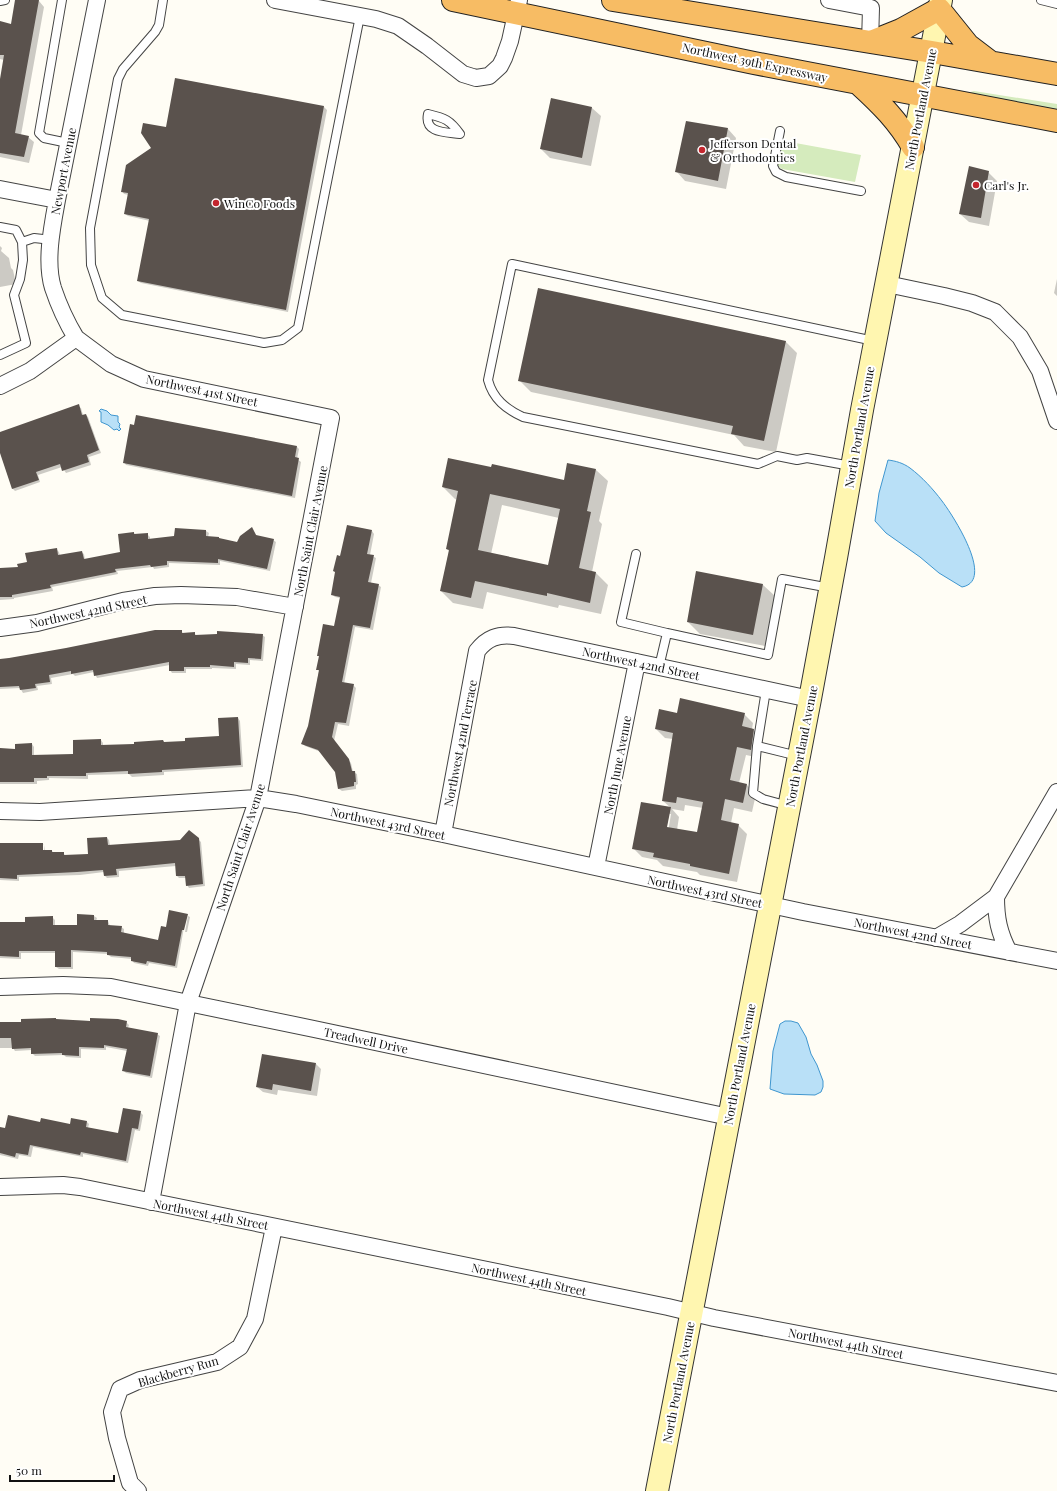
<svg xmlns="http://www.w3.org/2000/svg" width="1057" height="1491" font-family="'Playfair Display',serif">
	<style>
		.green { fill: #d5ebbd }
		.water { fill: #b9e0f7; stroke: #3f96cf }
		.shadow { fill: #0003; fill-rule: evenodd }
		.building { fill: #5a524d; fill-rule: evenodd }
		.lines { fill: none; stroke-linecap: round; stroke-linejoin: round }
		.service-casing { stroke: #444; stroke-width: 10 }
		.minor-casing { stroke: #444; stroke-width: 18 }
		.secondary-casing { stroke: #333; stroke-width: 24 }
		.trunk-casing { stroke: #222; stroke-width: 24 }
		.service { stroke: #fff; stroke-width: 8 }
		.minor { stroke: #fff; stroke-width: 16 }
		.secondary { stroke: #fff6b0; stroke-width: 22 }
		.trunk { stroke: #f7bc64; stroke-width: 22 }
		.poi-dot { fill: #c4262e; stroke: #fff; stroke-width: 1.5 }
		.labels { text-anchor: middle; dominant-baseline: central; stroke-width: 4; stroke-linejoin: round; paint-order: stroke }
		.street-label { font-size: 12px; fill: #111; stroke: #fff }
		.poi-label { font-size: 12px; fill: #111; stroke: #fff; text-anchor: start }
	</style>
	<rect width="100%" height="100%" fill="#fffdf5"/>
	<path class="green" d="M974 91 1057 104V112L967 93Z
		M786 142H790L861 155 855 182 782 169 777 165C777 156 778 148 786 142Z"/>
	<path class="water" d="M101 409 107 411 111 415 118 416V422L120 424 119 427 121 429 119 431 117 429 114 430 108 425 101 422V412L99 411Z
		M888 460C896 461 903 463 910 468 922 477 933 489 942 501 952 514 996 581 962 587L939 573 920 557 886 533 875 521 879 493Z
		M785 1021H791L798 1023 806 1037 811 1054 817 1065 823 1081V1087L821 1092 815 1095 784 1094 770 1089 773 1051 780 1024Z"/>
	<path class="shadow" d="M16 0 39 1 44 7 21 135 28 137 34 142 29 163 0 157V85L4 60 0 59V22L12 25Z
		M176 79 324 107 327 110 288 312 141 283 138 281 150 221 128 216 125 214 129 195 124 194 122 191 167 128Z
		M551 99 592 108 601 116 591 166 550 158 541 149Z
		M728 129 736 138 726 189 685 181 677 172Z
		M988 172 997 181 989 226 969 222 960 214Z
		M0 246 2 248 1 251 9 258 11 268 13 270 16 284 0 287Z
		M1057 279V296L1054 293Z
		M785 341 797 353 776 452 744 446 734 435 531 392 519 380Z
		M78 406 81 408 83 415H86L88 417 101 453 89 457 91 465 66 473 62 467 38 475 40 482 15 491 13 489 0 450V434Z
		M297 447 299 449 297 459 301 462 295 498 126 465 124 462Z
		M596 470 608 481 599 521 602 524 592 572 596 573 608 585 601 614 559 605 558 608 487 592 483 609 453 603 441 591 449 551 447 549 458 500 455 499 443 487 565 481ZM502 505 559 518 549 566 491 554Z
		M252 529 257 536 273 540 276 542 270 571 220 561V565L169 563V567L154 569 153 567 117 571 118 574 52 587 53 591 14 598V599L0 600V569L19 568 56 549 59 552 60 556 81 552 84 554 85 560 121 553 134 533 136 535 147 534 150 537V540L175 537 206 531 209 533 208 537 219 538 221 540 237 543Z
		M372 531 374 534 370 555 376 558 371 583 378 585 381 587 373 630 355 627 344 684 353 685 356 688 349 726 338 724 334 741 351 763 353 772 357 774 358 784 356 785V789L342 791 339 789 336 772 321 752 305 746 303 743 309 726 319 671 317 669 320 657 318 656 335 628 340 598 335 597 332 594 341 557Z
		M763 585 775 596 765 646 700 634 688 622Z
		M181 631 184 634 194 633 197 636 262 635 265 637 263 661 250 660V665L236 664V669L212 668V669H186V673H172L170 670V665L97 678 94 672 75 676 73 674 51 678 52 684 37 686 38 690 23 693 20 688 0 689V660Z
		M678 714H744L753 723 752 729 763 738 760 758 746 755 739 783 747 785 756 794 752 812 734 808 731 823 738 825 747 834 737 882 700 875 697 872 663 866 657 860 642 857 633 848 642 803 671 808 663 801 673 739 665 738 656 729ZM685 805 703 808 698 834 677 830 679 817 672 809 684 811ZM669 814H671L668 832 666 831Z
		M238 718 240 721 243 767 164 772V775L132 777 129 774 88 775V779L49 778V780L37 781V784H0V749L16 750 32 744 34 747V756L74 755 101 740 103 743V746L186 742 220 737Z
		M107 838 109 840 110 846 198 839 201 842 205 886 189 888 187 885 186 878H179L177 876 176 866 119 871V877L107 878 105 876 104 872 80 875 19 877V881L0 880V843L42 844 44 845H42L44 855V845L45 851H52L54 853H63L66 856 89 855Z
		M186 915 177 968 149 963 148 966 134 963 132 960V959L111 957 108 954 73 952V969H59L56 967V953H21V959L0 958V923H26L52 917 55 920V926H78L94 916 97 918 96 921H108L110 926 121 927 124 929V934L159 941 166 928 187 915H188Z
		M188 916 190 917 187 932H185Z
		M56 1019 58 1020 126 1022 129 1025 128 1028 157 1034 160 1036 152 1078 126 1073 123 1070 127 1051 106 1047V1050L81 1049V1058L66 1057 64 1055 35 1056 32 1053V1050L15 1051 13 1048H0V1023H22V1020Z
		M316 1064 321 1069 317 1096 278 1090 277 1095 263 1092 257 1087Z
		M140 1112 143 1115 140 1131 135 1130 128 1163 83 1154V1157L33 1147 31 1157 19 1155 18 1159 0 1155V1128L6 1129 41 1123 71 1125 87 1122 89 1124 88 1128 119 1134Z"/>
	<path class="building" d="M15 0H39L15 133 29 136 24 157 0 153V79L4 55H0V21L11 24Z
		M175 78 324 106 286 310 137 281 149 219 124 214 128 193 121 192 126 165 151 148 141 133 143 123 166 127Z
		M551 98 592 107 582 158 540 149Z
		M686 121 728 128 718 181 675 172Z
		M969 166 989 171 981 218 959 214Z
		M538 288 786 341 764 441 731 434 733 426 518 381Z
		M79 404 82 415 86 414 99 450 87 455 89 462 62 471 60 464 36 472 39 480 12 489 0 453V432Z
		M136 415 297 446 295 457 299 458 292 496 123 463 130 424 134 425Z
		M448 458 491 467 492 464 564 480 567 463 596 469 587 511 591 512 579 568 596 572 590 603 547 593V596L475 581 471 598 440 591 449 550 446 549 458 491 442 487ZM490 494 560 509 548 565 478 550Z
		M347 525 372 530 367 554 374 555 368 582 379 584 370 628 353 625 342 682 354 684 346 723 335 722 332 737 349 759 352 771H355L356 782H354V786L338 789 335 772 318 750 301 744 308 726 319 670H316L319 656H317L323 624 334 626 340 597 331 595 335 572 333 571 337 555 340 556Z
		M252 527 256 535 274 539 267 569 218 559V563L167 561V565L151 567 150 565 115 569 116 572 50 585 51 588 12 595V597H0V568L18 567 17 564 27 562 25 553 57 548 58 555 82 551 84 559 120 552 118 534 134 532V534L148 533V539L174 536 175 528 206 530V536L219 537V538L237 542 240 536Z
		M696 571 763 584 753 635 687 622Z
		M155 630H182V633L195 632V635L217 634V631L263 634 261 659 248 658V663L234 662V667L210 665V667H184V671H169V662L94 676 93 670 71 674V671L49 675 50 682 35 684 36 688 20 690 19 686 0 687V659L9 658 66 648Z
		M680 698 745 713 742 726 754 729 751 750 737 747 730 780 747 784 743 803 725 799 721 820 739 824 729 874 690 866V864L653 857 654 853 632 849 641 802 671 807 667 827 697 832 703 802 677 797 676 803 662 801 673 733 655 729 659 709 677 713Z
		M238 717 241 765 162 770V772L128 774V771L86 773V776H47V778H34V782H0V748L15 749V744L32 743V755L73 754V740L101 739V745L134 744V742L163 740 164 742 185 741V738L219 736 218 718Z
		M189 830 199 838 203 884 186 886 185 876H176L175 863 116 869 117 875 104 876 103 870 77 872 17 875V879L0 878V843H43V850H52V852H64V855L88 854 87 838 107 837 108 845 180 840Z
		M169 910 188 914 184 930H182L175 966 147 961 146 964 131 961V957L107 955V952L71 950V967H55V951H19V957L0 956V922H25V917L53 916V925H77V914L94 915V920H108V925L122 926 121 932 158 940 161 926 166 927Z
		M56 1018V1019L90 1021V1018L118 1019 127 1021 126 1027 158 1033 150 1076 122 1071 127 1049 104 1045V1048L79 1047V1056L62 1055V1053L31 1054V1048L12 1049 11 1038H0V1022H21V1019Z
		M262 1054 316 1063 311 1091 273 1084 272 1090 256 1087Z
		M123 1108 141 1111 138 1129 132 1128 126 1161 81 1152 80 1155 30 1145 28 1155 16 1153 15 1157 0 1153V1127L5 1128 8 1115 40 1122 41 1118 70 1124 71 1118 87 1121 86 1127 118 1133Z"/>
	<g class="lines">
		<defs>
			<path id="service" d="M62 0 39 133 44 138 68 143
				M163 0 159 25 155 32 123 69 118 79 90 228 91 265 102 298 122 315 264 343 282 340 298 328 360 16
				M1041 0 1057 4
				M0 1 5 0
				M428 114C445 118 450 120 460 134 447 132 424 134 428 114Z
				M780 131 773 166 776 172 786 177 861 191
				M0 227 16 230 22 242
				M0 355 26 343 14 295 20 279 23 260 22 242 34 238 52 240
				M851 466 807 458 797 460 777 456 758 464 523 417C506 409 493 399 488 380L512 264 874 341
				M636 554 621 622 667 633 659 667
				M667 633 768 655 782 579 830 588
				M766 690 757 746 753 793 763 799 789 806
				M757 746 798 756"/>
			<path id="minor" d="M275 0 376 19 398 26 427 46 463 74 476 78 489 76 500 66 504 58 510 41 519 0
				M829 0 871 8 870 43
				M0 189 57 200
				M887 284 944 296 972 303 995 312 1020 337 1040 371 1057 421
				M76 338C67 323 59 306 53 288 45 262 52 227 57 200L97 0
				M0 386 30 371 76 338 111 364 144 379 331 418 258 798 188 1003 151 1202
				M0 628 37 623 123 601 155 596 181 595 237 597 295 607
				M0 811 40 812 258 798 296 804 443 834 803 912 1057 961
				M443 834 477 651C487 638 498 634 514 636L810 699
				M596 867 637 662
				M996 897C996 918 999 933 1009 952
				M936 938 960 924 996 897 1057 792
				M0 987 63 985 111 987 314 1029 729 1117
				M0 1187 63 1185 80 1187 668 1307 714 1318 1057 1383
				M138 1491 130 1483 117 1438 112 1412 120 1389 140 1380 217 1362 240 1347 255 1319 274 1227"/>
			<path id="secondary" d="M657 1491 810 699 836 558 862 410 941 0"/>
			<path id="trunk" d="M453 0 754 63 1057 121
				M613 0 932 52 1057 74
				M871 42 901 30 939 9 968 45 989 61
				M859 84C881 104 898 121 913 147"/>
		</defs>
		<use href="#service" class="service-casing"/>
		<use href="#minor" class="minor-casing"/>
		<use href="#secondary" class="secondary-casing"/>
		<use href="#trunk" class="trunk-casing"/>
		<use href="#service" class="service"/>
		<use href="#minor" class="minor"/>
		<use href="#secondary" class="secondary"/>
		<use href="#trunk" class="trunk"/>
	</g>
	<g class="poi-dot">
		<circle cx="702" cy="150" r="4"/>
		<circle cx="976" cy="185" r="4"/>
		<circle cx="216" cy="203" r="4"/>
	</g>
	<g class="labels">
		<g class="street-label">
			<text transform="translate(755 62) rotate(12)">Northwest 39th Expressway</text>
			<text transform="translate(920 109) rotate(-79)">North Portland Avenue</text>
			<text transform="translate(63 171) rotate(-79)">Newport Avenue</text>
			<text transform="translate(202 390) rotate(12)">Northwest 41st Street</text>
			<text transform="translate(859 427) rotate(-80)">North Portland Avenue</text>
			<text transform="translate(310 531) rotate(-79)">North Saint Clair Avenue</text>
			<text transform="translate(88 611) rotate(-12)">Northwest 42nd Street</text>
			<text transform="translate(641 663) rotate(12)">Northwest 42nd Street</text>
			<text transform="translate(460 743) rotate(-79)">Northwest 42nd Terrace</text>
			<text transform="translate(801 746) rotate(-79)">North Portland Avenue</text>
			<text transform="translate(617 765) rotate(-79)">North June Avenue</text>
			<text transform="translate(388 823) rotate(12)">Northwest 43rd Street</text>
			<text transform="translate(240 847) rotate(-72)">North Saint Clair Avenue</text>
			<text transform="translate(705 891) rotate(12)">Northwest 43rd Street</text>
			<text transform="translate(913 933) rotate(11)">Northwest 42nd Street</text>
			<text transform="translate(366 1040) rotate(12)">Treadwell Drive</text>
			<text transform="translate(739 1064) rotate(-79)">North Portland Avenue</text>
			<text transform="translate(211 1214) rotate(11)">Northwest 44th Street</text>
			<text transform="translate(529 1279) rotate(12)">Northwest 44th Street</text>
			<text transform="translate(846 1343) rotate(11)">Northwest 44th Street</text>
			<text transform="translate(178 1371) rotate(-16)">Blackberry Run</text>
			<text transform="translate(678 1382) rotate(-79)">North Portland Avenue</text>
		</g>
		<g class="poi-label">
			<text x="710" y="143">Jefferson Dental<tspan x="710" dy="14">&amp; Orthodontics</tspan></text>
			<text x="984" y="185">Carl's Jr.</text>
			<text x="224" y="203">WinCo Foods</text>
		</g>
	</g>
	<path d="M10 1475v6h104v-6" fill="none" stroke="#111111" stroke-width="2"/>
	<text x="16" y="1475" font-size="12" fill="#111111" stroke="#ffffff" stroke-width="3" paint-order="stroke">50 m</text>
</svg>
